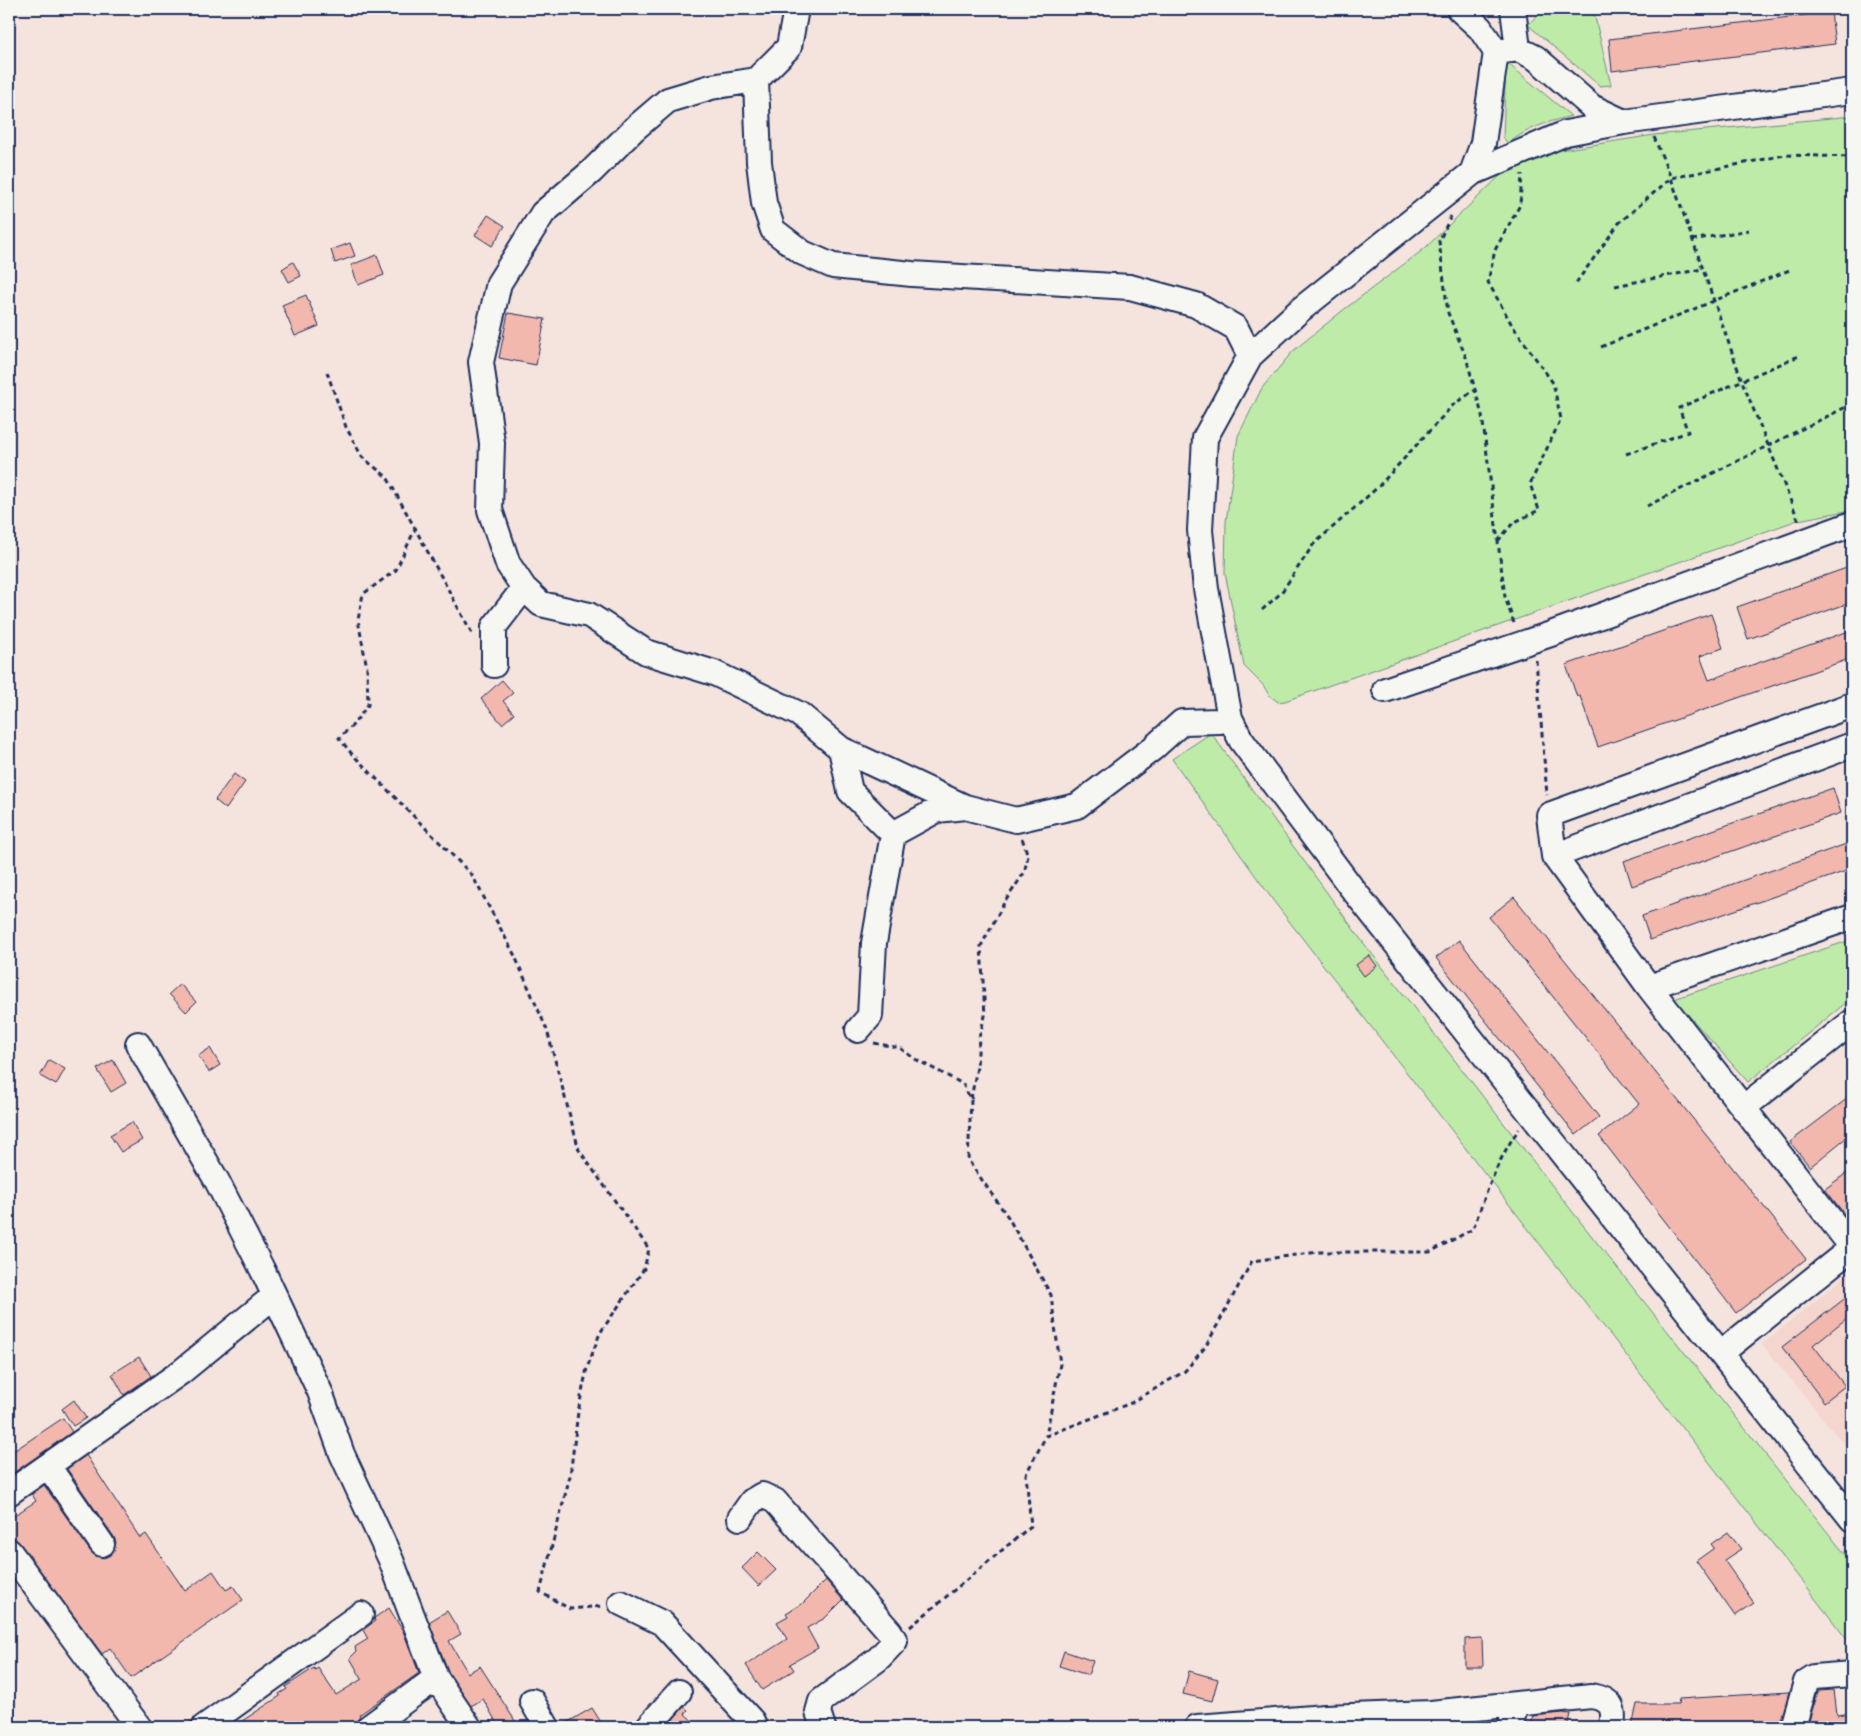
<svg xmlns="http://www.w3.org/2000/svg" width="1861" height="1736" font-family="Itim,sans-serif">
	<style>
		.built { fill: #f4d6cf }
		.green { fill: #beeba8; stroke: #6c8d83 }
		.building { fill: #f2b7ad; stroke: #1b2f5e }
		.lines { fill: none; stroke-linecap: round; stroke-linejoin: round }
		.minor-casing { stroke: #1b2f5e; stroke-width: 28 }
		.path { stroke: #1b2f5e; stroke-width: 3; stroke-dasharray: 5 4; stroke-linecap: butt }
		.minor { stroke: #f6f6f2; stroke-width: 24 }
	</style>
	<rect width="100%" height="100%" fill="#f5e3dd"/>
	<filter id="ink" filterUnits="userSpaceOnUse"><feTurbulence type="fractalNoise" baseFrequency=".02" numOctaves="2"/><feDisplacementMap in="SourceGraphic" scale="10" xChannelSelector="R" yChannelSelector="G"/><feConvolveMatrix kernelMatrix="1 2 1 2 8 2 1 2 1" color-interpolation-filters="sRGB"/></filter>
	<g filter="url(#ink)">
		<path class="built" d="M1852 1271V1454L1762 1344Z"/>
		<path class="green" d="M1543 9H1593L1611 85 1600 86 1528 25Z
			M1506 62 1571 116C1548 122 1526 128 1508 144L1503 137Z
			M1852 116V510L1798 520 1285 701 1278 702 1269 695 1263 685 1244 666 1225 573 1226 522 1238 436 1262 388 1293 351 1342 311 1424 249 1504 172 1529 155 1654 135Z
			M1211 733 1362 941 1575 1215 1852 1563V1646L1275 903 1172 759Z
			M1848 941 1852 947V998L1748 1082 1674 999Z"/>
		<path class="building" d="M1831 12 1835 44 1612 71 1609 39Z
			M488 215 505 226 492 246 475 235Z
			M350 243 355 256 335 263 331 250Z
			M377 255 384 275 358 285 351 265Z
			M293 262 301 276 289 282 282 269Z
			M306 295 319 326 295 336 282 305Z
			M508 313 545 319 536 365 499 358Z
			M1852 566V602L1748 639 1737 607Z
			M1711 614 1723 648 1700 656 1709 680 1852 630V658L1598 747 1580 696 1577 697 1566 665Z
			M502 680 513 693 503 701 514 714 502 724 481 699Z
			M234 774 245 782 226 809 215 800Z
			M1833 788 1841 813 1632 886 1624 861Z
			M1852 842V869L1650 940 1642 916Z
			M1514 897 1806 1259 1736 1313 1599 1136 1639 1104 1489 917Z
			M1459 940 1599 1117 1576 1135 1436 958Z
			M1369 955 1377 966 1364 976 1356 965Z
			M180 984 196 1002 186 1012 169 994Z
			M210 1048 220 1065 209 1072 198 1056Z
			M49 1060 65 1069 56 1085 40 1076Z
			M113 1060 126 1083 111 1092 97 1069Z
			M1852 1095V1133L1810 1167 1790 1142Z
			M132 1122 142 1140 121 1152 110 1135Z
			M1852 1169V1224L1825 1189Z
			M1852 1293V1314L1813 1345 1845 1386 1824 1402 1782 1347Z
			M139 1357 151 1376 124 1395 112 1374Z
			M74 1400 86 1418 73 1426 62 1409Z
			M63 1418 72 1432 9 1476V1454Z
			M86 1455 140 1538 146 1534 185 1591 213 1571 226 1590 233 1586 243 1600 131 1678 110 1648 102 1654 20 1543 9 1537V1519L36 1501 32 1494 44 1485 91 1552 103 1558 110 1555 116 1543 114 1537 67 1469Z
			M1728 1532 1741 1549 1724 1560 1754 1603 1735 1616 1696 1561 1714 1548 1711 1544Z
			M758 1552 776 1570 759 1586 742 1568Z
			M826 1580 843 1600 825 1618 807 1628 818 1648 790 1664 794 1670 762 1690 746 1665 787 1639 777 1622 788 1616 786 1613 803 1603Z
			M389 1608 403 1631 419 1673 359 1715 360 1717 356 1722 348 1727H233L280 1696 279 1694 287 1689 285 1687 314 1668 315 1670 318 1668 336 1695 362 1679 350 1658 356 1652 355 1647 368 1639 363 1630 375 1621 374 1618Z
			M447 1611 461 1634 449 1641 468 1673 480 1666 519 1727H499L483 1699 471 1706 449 1673 429 1622Z
			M1482 1638 1483 1667H1465V1639Z
			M1064 1651 1093 1661 1088 1675 1059 1666Z
			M1189 1671 1218 1679 1212 1701 1183 1694Z
			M1834 1690 1837 1715 1852 1713V1727H1807L1818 1691Z
			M1789 1692 1780 1727H1632L1637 1704H1678L1679 1699Z
			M684 1707 688 1710 685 1714 699 1727H672L668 1725Z
			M592 1708 604 1727H561V1726Z
			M1563 1713 1570 1714 1567 1727H1531L1533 1716Z"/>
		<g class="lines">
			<defs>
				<path id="minor" d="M796 9 789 47 756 80 711 87 668 100 634 129 591 172 543 213 499 283 481 362 492 443 490 510 508 564 524 588 541 604 589 615 646 652 714 673 799 714 841 749 850 791 893 834 874 943 870 1016 858 1030
					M1459 9 1480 28 1496 52 1518 49 1536 58 1592 107 1624 122 1852 91
					M1513 9 1518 49
					M756 80 759 162 764 203 773 230 803 253 833 266 912 274 1130 287 1196 305 1236 328 1250 356
					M1624 122 1566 133 1472 173 1300 310 1250 356 1205 438 1200 530 1206 589 1230 718 1241 740 1351 887 1852 1519
					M1472 173 1483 143 1496 52
					M494 665V627L524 588
					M1385 690 1551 634 1852 524
					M1852 705 1549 815 1554 856 1649 987 1852 1247
					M841 749 965 807
					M893 834 937 810 965 807 1016 820 1077 806 1152 749 1182 722 1220 721 1230 718
					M1554 856 1852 745
					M1649 987 1852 917
					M138 1044 217 1181 263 1271 320 1392 342 1454 391 1560 436 1678 369 1727
					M1743 1108 1852 1022
					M1721 1353 1852 1248
					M48 1466 102 1544
					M9 1493 181 1372 274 1296
					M740 1518 752 1501 762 1495 775 1501 890 1632 895 1641 878 1659 821 1701 818 1712 823 1727
					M9 1551 139 1727
					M621 1603 662 1623 752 1721 755 1727
					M436 1678 469 1727
					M532 1701 547 1727
					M204 1727 361 1614
					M648 1727 679 1692
					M1197 1727 1325 1717 1431 1713 1591 1696C1612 1699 1615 1708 1612 1727
					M1511 1727 1515 1705
					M1793 1727 1806 1682 1814 1677 1852 1674"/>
			</defs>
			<use href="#minor" class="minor-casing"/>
			<path class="path" d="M1654 137 1671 178 1742 381 1800 524
				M1451 216 1439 241 1448 313 1466 357 1482 415 1505 597 1515 626
				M1692 240 1749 230
				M1576 283 1619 223 1671 178 1785 155 1852 157
				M1615 286 1702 269
				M1601 347 1792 269
				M327 372 346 427 362 457 387 477 473 635
				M1626 454 1688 432 1679 408 1801 355
				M1647 506 1852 404
				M416 527 396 570 363 594 358 620 367 668 368 705 352 726 339 738 351 753 472 875 514 954 547 1030 579 1150 649 1249 644 1269 600 1333 587 1368 578 1412 570 1476 540 1592 570 1609 603 1606
				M1498 541 1513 523 1539 510 1530 484 1561 419 1553 383 1512 325 1488 282 1495 250 1520 205 1522 174
				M1262 610 1281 593 1313 545 1378 487 1454 404 1475 390
				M1536 660 1547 795
				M874 1043 900 1048 915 1059 963 1084 971 1100 968 1160 1008 1217 1051 1295 1060 1364 1046 1436
				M971 1099 977 1067 979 1037 985 1016 981 946 1004 903 1024 873 1028 856 1022 838
				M910 1627 1031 1526 1026 1474 1046 1436 1131 1403 1185 1371 1206 1346 1252 1261 1318 1252H1430L1473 1229C1486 1194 1497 1160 1519 1129"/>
			<use href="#minor" class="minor"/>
		</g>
	</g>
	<rect width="1861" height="1736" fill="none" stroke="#f6f6f2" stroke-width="30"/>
	<rect x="15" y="15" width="1831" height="1706" fill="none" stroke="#1b2f5e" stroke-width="2" filter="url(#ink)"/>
</svg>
